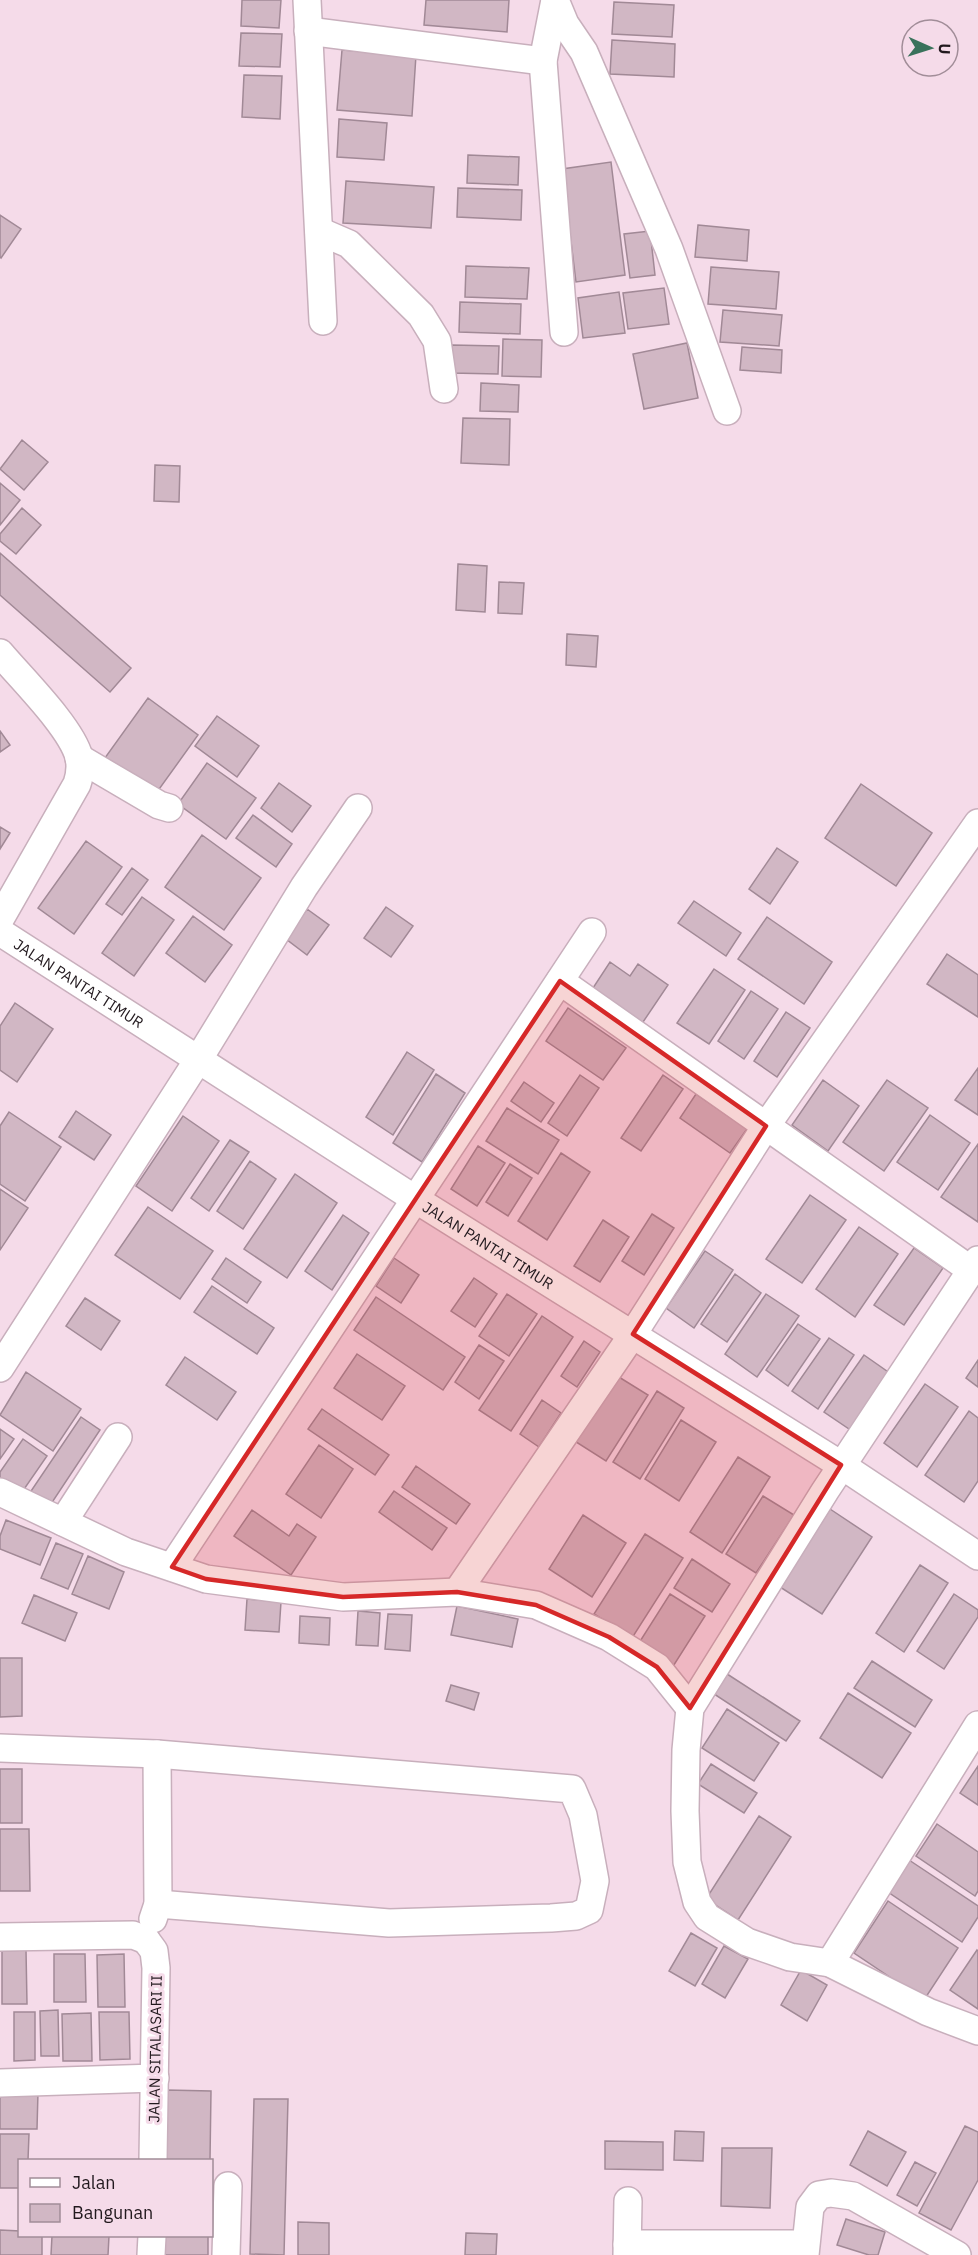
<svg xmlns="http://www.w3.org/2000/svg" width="978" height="2255" font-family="'IBM Plex Sans',sans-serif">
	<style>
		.building { fill: #d1b7c4; stroke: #a18996; stroke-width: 1.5 }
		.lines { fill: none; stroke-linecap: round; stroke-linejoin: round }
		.minor-casing { stroke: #c8afbc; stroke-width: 30 }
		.minor { stroke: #fff; stroke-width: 27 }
		.marked { fill: #d62828; fill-opacity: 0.2; stroke: #d62828; stroke-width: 4.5; stroke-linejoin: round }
		.labels { text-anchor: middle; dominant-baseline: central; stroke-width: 6; stroke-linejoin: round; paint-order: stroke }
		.street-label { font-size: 15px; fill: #22191e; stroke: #f5dbe9 }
	</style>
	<rect width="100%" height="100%" fill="#f5dbe9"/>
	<path class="building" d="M242 0H281L279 28 241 26Z
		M426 0H509L507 32 424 25Z
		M614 2 674 5 672 37 612 34Z
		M241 33 282 34 280 67 239 66Z
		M612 40 675 44 674 77 610 74Z
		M342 50 416 55 412 116 337 110Z
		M244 75 282 76 280 119 242 117Z
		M339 119 387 123 384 160 337 157Z
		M468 155 519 157 518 185 467 183Z
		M611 162 625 275 576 282 562 169Z
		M346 181 434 187 431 228 343 223Z
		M458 188 522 190 521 220 457 217Z
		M0 215 21 229 1 258 0 257Z
		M698 225 749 230 747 261 695 257Z
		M650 231 655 275 630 278 624 234Z
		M466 266 529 268 527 299 465 297Z
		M711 267 779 272 776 309 708 304Z
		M664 288 669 324 628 329 623 293Z
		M619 292 625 333 583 338 578 298Z
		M460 302 521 304 520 334 459 332Z
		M723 310 782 315 779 346 720 342Z
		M503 339 542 340 541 377 502 376Z
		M687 343 698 398 644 409 633 354Z
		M452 345 499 346 498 374 451 373Z
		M742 347 782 350 781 373 740 370Z
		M481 383 519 385 518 412 480 411Z
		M463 418 510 419 509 465 461 463Z
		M22 440 48 462 24 490 0 469Z
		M155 465 180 466 179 502 154 501Z
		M0 483 20 500 0 525Z
		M22 508 41 525 16 554 0 541V534Z
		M0 553 131 668 110 692 0 595Z
		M458 564 487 566 485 612 456 610Z
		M499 582 524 583 522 614 498 613Z
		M567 634 598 636 596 667 566 665Z
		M148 698 198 735 152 799 102 762Z
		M217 716 259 746 237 777 195 746Z
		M0 731 10 745 0 752Z
		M207 763 256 798 226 839 178 804Z
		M279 783 311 806 292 832 261 808Z
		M861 784 932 833 896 886 825 838Z
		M253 815 292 844 276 867 236 838Z
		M0 827 10 833 0 849Z
		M202 835 261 878 224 930 165 887Z
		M86 841 122 867 74 934 38 908Z
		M777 848 798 862 770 904 749 889Z
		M132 868 148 880 122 915 106 904Z
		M142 897 174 920 134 976 102 953Z
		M694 901 741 933 726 956 678 923Z
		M386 907 413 926 391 957 364 938Z
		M307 909 329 925 307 955 286 939Z
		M193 916 232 945 205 982 166 953Z
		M767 917 832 962 804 1004 738 959Z
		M947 954 978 975V1017L927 984Z
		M610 962 630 976 638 964 668 985 641 1025 591 991Z
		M714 969 745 990 709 1044 677 1023Z
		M751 991 778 1009 744 1059 718 1041Z
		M15 1003 53 1029 17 1082 0 1070V1026Z
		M568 1008 626 1048 603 1080 546 1041Z
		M786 1012 810 1028 777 1077 754 1061Z
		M407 1052 434 1070 393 1135 366 1117Z
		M978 1068V1115L955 1100Z
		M436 1074 465 1093 422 1162 393 1143Z
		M580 1075 599 1088 567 1136 548 1123Z
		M663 1075 683 1089 641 1151 621 1138Z
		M823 1080 859 1106 828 1151 792 1125Z
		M887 1080 928 1108 884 1171 843 1142Z
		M524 1082 554 1103 541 1122 511 1101Z
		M696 1094 747 1129 730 1153 680 1118Z
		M507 1108 559 1140 538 1174 486 1141Z
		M76 1111 111 1135 94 1160 59 1137Z
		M9 1112 61 1147 25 1201 0 1184V1126Z
		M930 1115 970 1143 938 1190 897 1162Z
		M183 1116 219 1141 172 1211 136 1186Z
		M230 1140 249 1152 209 1211 191 1198Z
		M978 1144V1222L941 1197Z
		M478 1146 505 1163 477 1206 451 1189Z
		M561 1153 590 1172 547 1240 518 1221Z
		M250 1161 276 1179 243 1229 217 1211Z
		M510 1164 532 1178 508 1216 486 1202Z
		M295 1174 337 1203 287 1278 244 1249Z
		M0 1189 28 1208 0 1250Z
		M810 1195 846 1220 802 1283 766 1259Z
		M148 1207 213 1251 180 1299 115 1255Z
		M652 1214 674 1228 644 1275 622 1261Z
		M343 1215 369 1233 332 1290 305 1271Z
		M603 1220 629 1237 600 1282 574 1266Z
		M859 1227 898 1254 855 1317 816 1289Z
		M914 1248 943 1268 904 1325 874 1305Z
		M705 1251 733 1270 694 1328 666 1308Z
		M226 1258 261 1282 247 1303 212 1279Z
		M394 1258 419 1275 401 1303 376 1286Z
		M735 1274 761 1293 727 1342 701 1324Z
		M474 1278 497 1294 475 1327 451 1311Z
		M212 1286 274 1328 257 1354 194 1312Z
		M507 1294 537 1314 509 1356 479 1336Z
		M766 1294 799 1316 757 1377 725 1354Z
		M376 1297 465 1357 443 1390 354 1330Z
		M85 1298 120 1321 101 1350 66 1326Z
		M542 1316 573 1337 511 1431 479 1410Z
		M798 1324 820 1339 788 1386 766 1370Z
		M829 1338 854 1355 818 1409 792 1391Z
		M584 1341 600 1352 577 1387 561 1376Z
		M479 1345 504 1361 479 1399 455 1382Z
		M357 1354 405 1386 382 1420 334 1388Z
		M864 1355 891 1374 852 1431 824 1412Z
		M185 1357 236 1392 217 1420 166 1385Z
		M978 1360V1387L966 1378Z
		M26 1372 81 1409 53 1451 0 1415Z
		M614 1374 648 1395 606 1461 573 1440Z
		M925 1384 958 1407 917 1467 884 1443Z
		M657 1391 684 1408 640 1479 613 1462Z
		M542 1400 561 1413 539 1447 520 1434Z
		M322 1409 389 1455 375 1475 308 1429Z
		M969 1411 978 1418V1481L964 1502 925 1475Z
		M81 1417 100 1430 47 1510 27 1497Z
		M681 1420 716 1442 679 1501 645 1479Z
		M0 1429 14 1439 0 1459Z
		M23 1439 47 1456 20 1495 0 1482V1472Z
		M319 1445 353 1469 321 1518 286 1494Z
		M738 1457 770 1477 722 1553 690 1532Z
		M416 1466 470 1504 456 1524 402 1487Z
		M394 1491 447 1528 432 1550 379 1512Z
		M763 1496 794 1515 756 1573 726 1554Z
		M830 1509 872 1537 822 1614 780 1587Z
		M252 1510 289 1536 297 1524 316 1537 291 1575 234 1536Z
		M583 1515 626 1543 592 1597 549 1569Z
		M6 1520 51 1538 40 1565 0 1549V1536Z
		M645 1534 683 1558 632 1638 594 1614Z
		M56 1543 83 1554 68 1589 41 1578Z
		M88 1556 124 1572 109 1609 72 1594Z
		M692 1559 730 1584 712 1612 674 1588Z
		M920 1565 948 1583 904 1652 876 1633Z
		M670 1594 705 1616 672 1668 637 1646Z
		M954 1594 978 1610V1617L944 1669 917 1651Z
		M34 1595 77 1613 65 1641 22 1623Z
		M247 1599 281 1602 279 1632 245 1630Z
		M457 1606 518 1619 512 1647 451 1635Z
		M358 1611 380 1613 378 1646 356 1645Z
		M388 1614 412 1615 410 1651 385 1649Z
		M300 1616 330 1618 329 1645 299 1643Z
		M0 1658H22V1716L0 1717Z
		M872 1661 932 1700 915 1727 854 1688Z
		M724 1672 800 1721 786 1741 711 1692Z
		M451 1685 479 1693 474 1710 446 1701Z
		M848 1693 911 1733 882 1778 820 1738Z
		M727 1709 779 1743 754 1781 702 1748Z
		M711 1764 757 1793 744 1813 698 1784Z
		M978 1766V1805L960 1793Z
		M0 1769H22V1823H0Z
		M759 1816 791 1837 738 1920 706 1899Z
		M937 1824 978 1852V1891L975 1896 916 1856Z
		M0 1829H29L30 1891H0Z
		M906 1858 978 1906V1917L962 1942 885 1890Z
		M888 1901 958 1948 924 2000 854 1953Z
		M691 1933 717 1948 695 1986 669 1971Z
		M724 1946 748 1959 725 1998 702 1984Z
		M26 1950 27 2004H2V1951Z
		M977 1950 978 1951V2009L950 1990Z
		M54 1954H85L86 2002H54Z
		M124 1954 125 2007H98L97 1955Z
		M801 1970 827 1985 807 2021 781 2005Z
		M58 2010 59 2056H41L40 2011Z
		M14 2012H35V2060L14 2061Z
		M99 2012H129L130 2059 100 2060Z
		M91 2013 92 2061H63L62 2014Z
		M166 2090 211 2091 210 2160H164Z
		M0 2092H38L37 2129H0Z
		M254 2099H288L284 2255 250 2254Z
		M965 2126 978 2132V2180L951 2230 919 2213Z
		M675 2131 704 2132 703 2161 674 2160Z
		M868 2131 906 2152 887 2186 850 2165Z
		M0 2134H29L28 2160H20V2188H0Z
		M605 2141 663 2142V2170L605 2169Z
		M722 2148H772L770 2208 721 2206Z
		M915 2162 936 2173 917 2206 897 2195Z
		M846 2219 885 2232 878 2255H869L837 2245Z
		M298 2222 329 2223V2255H298Z
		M0 2230 20 2231V2236H42V2255H0Z
		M466 2233 497 2234 496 2255H465Z
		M52 2236H109L108 2255H51Z
		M162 2236H208V2255H162Z"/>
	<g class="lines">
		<defs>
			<g id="minor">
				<path d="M307 0 323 321"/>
				<path d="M555 0 565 24 584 52 669 249 727 411"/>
				<path d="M555 0 543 61 564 332"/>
				<path d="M308 31 543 61"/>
				<path d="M319 231 349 244 421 315 437 341 444 389"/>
				<path d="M0 653C21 678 71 727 79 757 81 766 80 775 77 784L0 919"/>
				<path d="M79 758 159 805 169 808"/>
				<path id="s1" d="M0 932 415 1199 841 1465 978 1556"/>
				<path d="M560 981 971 1270"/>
				<path d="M978 1260 825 1491 690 1708 686 1750 685 1811 687 1862 697 1902 707 1917 747 1942 790 1957 830 1963 928 2012 978 2031"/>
				<path d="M0 1368 198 1060 304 887 358 808"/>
				<path d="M0 1492 126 1552 206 1579 343 1597 457 1592 536 1605 609 1637 657 1667 690 1708"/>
				<path d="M63 1522 118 1437"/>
				<path d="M172 1567 592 932"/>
				<path d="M457 1592 633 1334 766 1126 978 823"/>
				<path d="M0 1748 157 1754 572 1789 583 1815 595 1881 589 1910 576 1916 551 1918 389 1923 158 1904"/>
				<path d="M153 1919 158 1904 157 1754"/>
				<path d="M0 1937 133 1935 146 1940"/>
				<path d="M146 1940 154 1951 156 1968 153 2160"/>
				<path d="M830 1963 978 1725"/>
				<path d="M0 2083 155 2078"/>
				<path d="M627 2244H805"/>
				<path d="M151 2255 152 2236"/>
				<path d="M226 2255 228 2186"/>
				<path d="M627 2255 628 2201"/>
				<path d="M805 2255 810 2207 819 2195 831 2193 853 2196 957 2255"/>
			</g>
		</defs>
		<use href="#minor" class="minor-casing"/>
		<use href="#minor" class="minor"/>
	</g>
	<path class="marked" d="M560 981 766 1126 633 1334 841 1465 690 1708 657 1667 609 1637 536 1605 457 1592 343 1597 206 1579 172 1567Z"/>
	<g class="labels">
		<g class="street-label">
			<text stroke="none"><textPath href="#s1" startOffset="94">JALAN PANTAI TIMUR</textPath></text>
			<text stroke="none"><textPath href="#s1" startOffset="580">JALAN PANTAI TIMUR</textPath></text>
			<text transform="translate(155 2049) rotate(-89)">JALAN SITALASARI II</text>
		</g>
	</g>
	<rect x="18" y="2159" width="195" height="78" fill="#f5dbe9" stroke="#a18d98" stroke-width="1.5"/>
	<rect x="30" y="2178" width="30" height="9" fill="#ffffff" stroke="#a18d98" stroke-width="1.5"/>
	<text x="72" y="2189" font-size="18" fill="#22191e">Jalan</text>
	<rect x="30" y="2204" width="30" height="18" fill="#d1b7c4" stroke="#a18d98" stroke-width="1.5"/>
	<text x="72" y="2219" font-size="18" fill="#22191e">Bangunan</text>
	<g transform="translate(930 48) rotate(93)"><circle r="28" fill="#f5dbe9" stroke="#a18d98" stroke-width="1.5"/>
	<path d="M0-4.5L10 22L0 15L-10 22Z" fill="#39725b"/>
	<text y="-9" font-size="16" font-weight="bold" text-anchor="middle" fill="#22191e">U</text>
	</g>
</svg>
